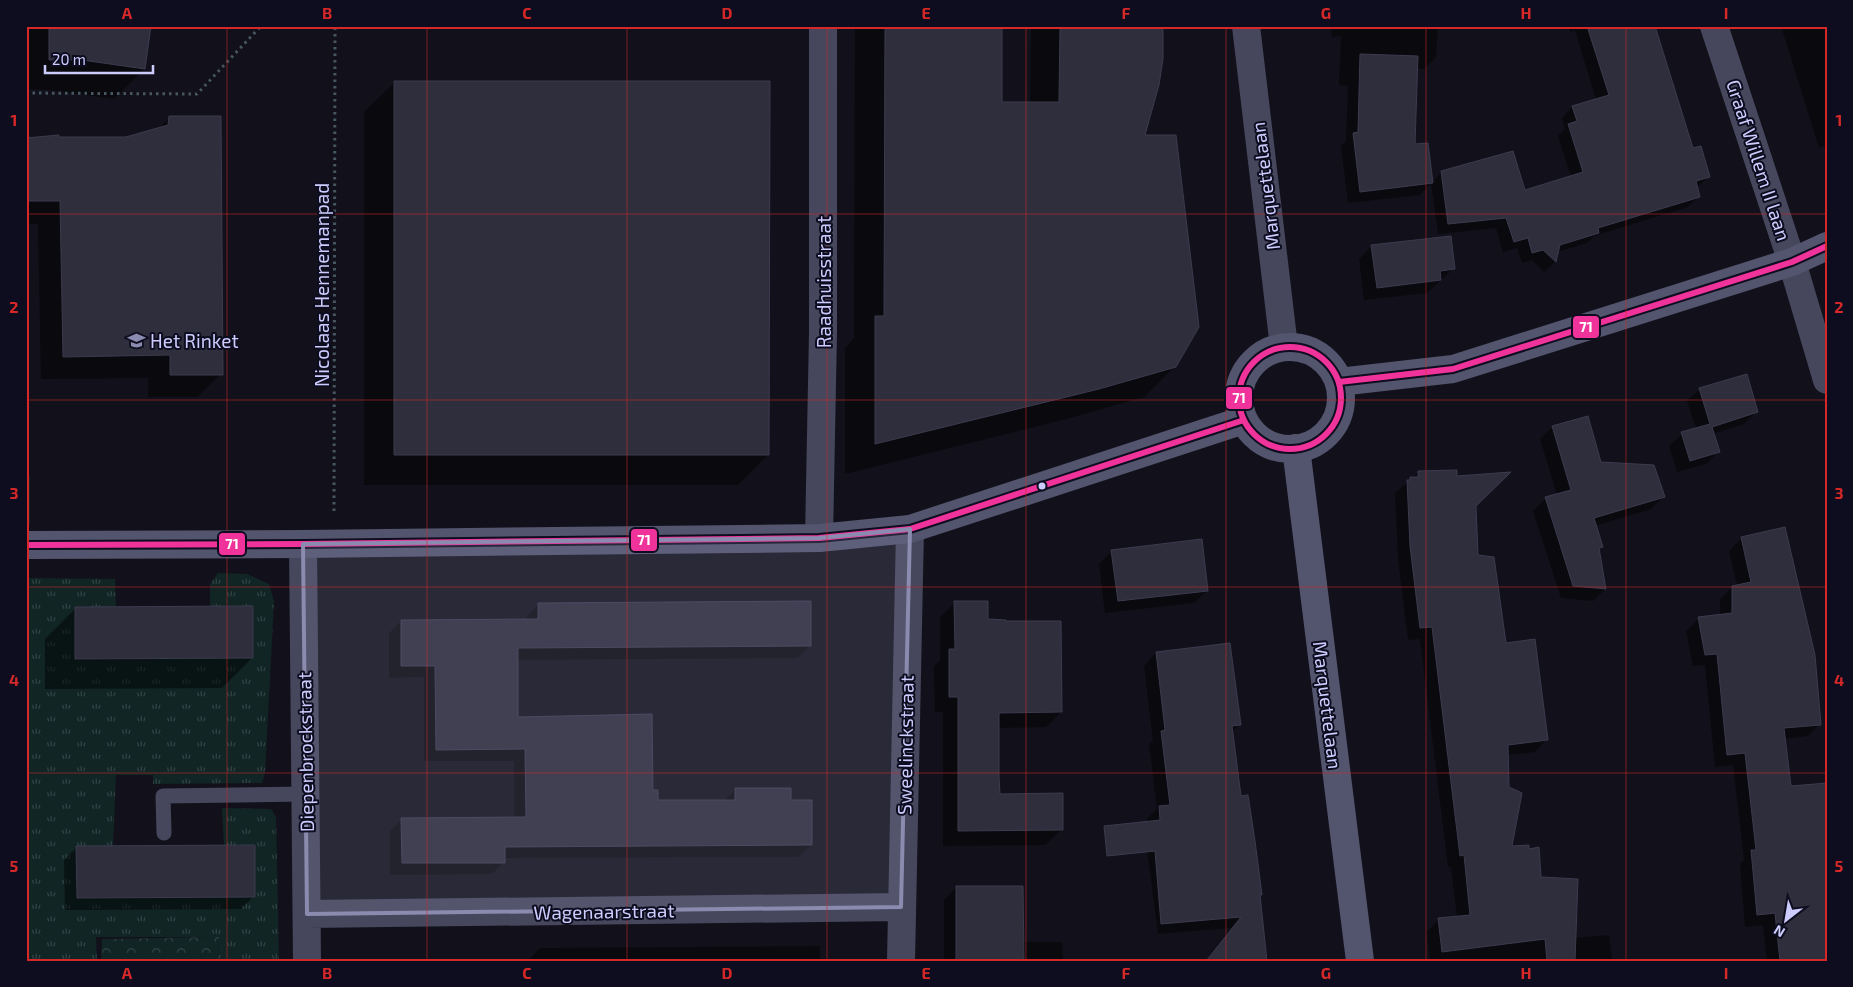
<svg xmlns="http://www.w3.org/2000/svg" width="1853" height="987" font-family="'Exo 2',sans-serif">
	<style>
		.grass { fill: url(#grass-tufts) }
		.park { fill: url(#park-crowns) }
		.shadow { fill: #0007 }
		.building { fill: #2f2e3d; stroke: #3c3b4f }
		.lines { fill: none; stroke-linecap: round; stroke-linejoin: round }
		.path { stroke: #475761; stroke-width: 3; stroke-dasharray: 2.5 4; stroke-linecap: butt }
		.lane { stroke: #46475c; stroke-width: 15 }
		.street { stroke: #46475c; stroke-width: 28 }
		.secondary { stroke: #53546e; stroke-width: 28 }
		.bus-1-casing { stroke: #0e0d1f; stroke-width: 10 }
		.bus-1 { stroke: #ef339a; stroke-width: 6 }
		.marked { fill: #8b8baf; fill-opacity: 0.2; stroke: #8b8baf; stroke-width: 4; stroke-linejoin: round }
		.grid { fill: none; stroke: #d62828; stroke-width: 1; stroke-opacity: 0.55 }
		.bus-dot { fill: #ccccfe; stroke: #0e0d1f; stroke-width: 2 }
		.labels { text-anchor: middle; dominant-baseline: central; stroke-width: 4; stroke-linejoin: round; paint-order: stroke }
		.street-label { font-size: 19px; fill: #ccccfe; stroke: #0e0d1f }
		.poi-label { font-size: 19px; fill: #ccccfe; stroke: #0e0d1f; text-anchor: start }
		.line-badge { stroke: #0e0d1f; stroke-width: 2 }
		.badge-label { font-size: 14px; text-anchor: middle; font-weight: bold; fill: #fff }
		.neatline { fill: none; stroke: #d62828; stroke-width: 2 }
		.grid-label { font-size: 16px; text-anchor: middle; font-weight: bold; fill: #d62828 }
	</style>
	<defs>
		<pattern id="grass-tufts" width="24" height="20" patternUnits="userSpaceOnUse" patternTransform="scale(1.25)"><rect width="24" height="20" fill="#102524"/><path d="M3 7l-1-3M5 7V3M7 7l1-3M15 17l-1-3M17 17v-4M19 17l1-3" fill="none" stroke="#324345"/></pattern>
		<pattern id="park-crowns" width="20" height="18" patternUnits="userSpaceOnUse" patternTransform="scale(1.25)"><rect width="20" height="18" fill="#102524"/><path d="M2 6a3 3 0 1 1 6 0M12 15a3 3 0 1 1 6 0" fill="none" stroke="#324345"/></pattern>
	</defs>
	<rect width="100%" height="100%" fill="#12111b"/>
	<path class="grass" d="M26 477H30V525H26Z
		M218 573 247 574 269 584 274 601 265 773 262 783 153 784V775H116L113 846 77 898 255 897V845H224L222 808 271 809 276 817 279 961H218L219 937H96L97 961H26V578L115 579 116 607H75L76 660 253 658V606H210V584Z"/>
	<path class="park" d="M219 937 218 961H101L102 939Z"/>
	<path class="shadow" d="M26 26H150L144 69 114 99 51 90 26 89Z
		M855 26H1001L1000 104H1030L1031 26H1161L1143 137 1175 366 1144 397 1067 419 845 474V348L854 338Z
		M1331 26H1438L1436 57 1424 69H1416L1414 146 1432 183 1442 172 1524 192 1571 177 1558 136 1565 129 1562 118 1572 107 1596 100 1575 30 1570 32 1569 26H1654L1693 150 1709 177 1696 188 1699 196 1688 207 1594 236 1587 243 1557 252 1555 262 1544 272 1532 260 1522 263 1517 248 1503 252 1496 228 1438 234 1431 183 1420 195 1348 203 1341 146 1346 141 1348 86 1339 85 1341 36 1332 37Z
		M1781 26H1827V145L1819 148Z
		M395 82 768 455 738 485H364V112Z
		M170 118 221 374 198 397H148V378L41 379 38 224H26V139H126L158 129Z
		M1371 247 1454 268 1427 293 1364 300 1359 259Z
		M1700 389 1757 411 1744 424 1713 434 1719 451 1706 464 1677 472 1669 446 1682 434 1696 429 1687 401Z
		M1552 427 1600 464 1663 497 1651 509 1595 526 1602 546 1598 550 1605 589 1593 601 1561 598 1533 511 1546 498 1557 495 1540 439Z
		M1418 473 1456 477 1475 506 1477 556 1505 644 1547 739 1535 752 1507 755 1511 848 1540 879 1575 938 1609 935 1612 961H1430L1427 932 1439 919 1457 917 1451 867H1448L1420 639 1408 640 1398 559 1395 493Z
		M1741 539 1820 724 1808 736 1784 739 1790 788 1827 961H1767L1763 925 1745 927 1740 864 1744 860 1733 765 1715 767 1705 665 1693 666 1686 631 1699 618 1720 615V599L1732 587 1737 586 1729 551Z
		M1112 551 1207 590 1194 603 1105 613 1099 564Z
		M955 602 987 620 1061 712 1046 727 998 728 999 795 1062 829 1046 845 943 846V712H935L934 666 940 660V617Z
		M539 604 810 646 798 658 516 660 517 718 651 791 656 801 723 802 736 789 790 801 811 845 799 857 504 858V862L492 874 390 875V831L402 819 514 818V761H424V677L389 678V633L401 621 527 620V616Z
		M76 608 252 658 222 688 45 689V639Z
		M1229 644 1239 725 1232 732 1240 798 1261 895 1257 898 1268 961H1205L1231 928 1158 934 1145 834 1148 832 1147 819 1157 809 1149 744 1153 741 1144 666 1156 653Z
		M77 847 254 896 241 909 65 910 64 860Z
		M956 887 1023 942H1062L1063 961H944V900Z
		M820 946V961H528L540 948Z"/>
	<path class="building" d="M49 26H151L145 69 82 60H49Z
		M885 26H1002V102H1059L1060 26H1163V59L1159 85 1145 135H1176L1199 327 1176 367 1099 389 875 444V316H884Z
		M1587 26H1655L1693 148 1701 146 1710 177 1696 181 1700 197 1598 228 1599 233 1560 245 1556 262 1543 250 1532 253 1528 238 1514 242 1506 218 1448 224 1441 171 1513 151 1525 190 1583 172 1568 124 1577 121 1572 106 1609 95Z
		M1360 54 1418 56 1415 144 1428 143 1433 183 1360 192 1353 133 1358 132Z
		M394 81H770L769 455H394Z
		M169 116H221L223 375H170V355L63 357 60 201H26V138L59 135V137H126L168 125Z
		M1451 236 1455 269 1440 271 1441 280 1377 288 1371 245Z
		M1747 374 1758 412 1712 427 1720 452 1690 461 1681 432 1710 424 1699 388Z
		M1588 416 1601 462 1654 465 1665 497 1594 518 1603 547 1599 548 1606 589 1573 586 1545 497 1571 490 1552 426Z
		M1457 470V476L1511 472 1476 506 1478 555 1494 557 1506 643 1535 639 1548 740 1508 745 1509 787 1522 793 1512 846 1529 845V849L1539 847 1541 877 1578 879 1575 961H1547L1545 939 1442 952 1438 918 1470 915 1464 855 1460 856 1432 627 1420 628 1410 546 1407 480H1410V477H1418V471Z
		M1785 527 1815 655 1821 725 1784 728 1791 786 1827 783V961H1780L1775 913 1757 915 1751 850H1756L1745 753 1727 755 1717 654 1705 655 1698 617 1732 613V586L1751 582 1741 537Z
		M1202 539 1208 591 1118 601 1111 550Z
		M811 601V646L518 648V717L652 714 653 790H658V800H735V788H791V800H812V845L505 847V863H402L401 818 526 817 525 749 436 750 435 666H401V620L538 619V603Z
		M954 601H988V619L1006 620V621H1061L1062 712 999 713V776L1000 794 1063 793V830L958 831V697H949V649H955Z
		M253 606V658L75 659V607Z
		M1230 643 1241 725 1232 726 1241 796 1248 795 1255 841 1262 895H1260L1267 961H1206L1241 917 1161 924 1155 851 1107 856 1104 826 1160 820 1159 806 1170 805 1161 731 1165 730 1156 652Z
		M255 845V897L77 898 76 846Z
		M956 886H1023L1024 961H956Z"/>
	<g class="lines">
		<path class="path" d="M26 93 197 94 261 26
			M334 511 335 26"/>
		<path class="lane" d="M164 833 163 796 306 794"/>
		<path class="street" d="M1246 26 1284 347
			M1714 26 1792 262 1827 380
			M819 538 823 332V26
			M303 544 307 961
			M307 914 901 907
			M901 961 910 529"/>
		<path class="secondary" d="M1239 398a51 51 0 1 1 102 0a51 51 0 1 1-102 0Z
			M1339 382 1453 369 1792 262 1827 246
			M1296 448 1360 961
			M26 545 303 544 819 538 910 529 1244 420"/>
		<defs>
			<path id="bus-1" d="M1239 398a51 51 0 1 1 102 0a51 51 0 1 1-102 0Z
				M1339 382 1453 369 1792 262 1827 246
				M26 545 303 544 819 538 910 529 1244 420"/>
		</defs>
		<use href="#bus-1" class="bus-1-casing"/>
		<use href="#bus-1" class="bus-1"/>
	</g>
	<path class="marked" d="M910 529 901 907 307 914 303 544 819 538Z"/>
	<path class="grid" d="M227 26V961M427 26V961M627 26V961M827 26V961M1026 26V961M1226 26V961M1426 26V961M1626 26V961M26 214H1827M26 400H1827M26 587H1827M26 773H1827"/>
	<defs>
		<symbol id="school-bare" viewBox="-9 -9 18 18"><path d="M0-5L7-2L0 1L-7-2ZM-4 1L0 2.5L4 1V4Q0 6-4 4Z" fill="#8b8baf" stroke="#0e0d1f" stroke-width="2.5" paint-order="stroke"/></symbol>
	</defs>
	<g fill-rule="evenodd">
		<use href="#school-bare" x="124" y="328" width="25" height="25"/>
	</g>
	<circle class="bus-dot" cx="1042" cy="486" r="4.5"/>
	<g class="labels">
		<g class="street-label">
			<text transform="translate(1759 160) rotate(72)">Graaf Willem II laan</text>
			<text transform="translate(1265 186) rotate(-97)">Marquettelaan</text>
			<text transform="translate(823 282) rotate(-90)">Raadhuisstraat</text>
			<text transform="translate(321 285) rotate(-90)">Nicolaas Hennemanpad</text>
			<text transform="translate(1328 705) rotate(83)">Marquettelaan</text>
			<text transform="translate(905 745) rotate(-89)">Sweelinckstraat</text>
			<text transform="translate(305 752) rotate(-91)">Diepenbrockstraat</text>
			<text transform="translate(604 911) rotate(-1)">Wagenaarstraat</text>
		</g>
		<g class="poi-label">
			<text x="150" y="340">Het Rinket</text>
		</g>
	</g>
	<g class="line-badge">
		<rect x="1572" y="315" width="28" height="24" rx="5" fill="#ef339a"/>
		<rect x="1225" y="386" width="28" height="24" rx="5" fill="#ef339a"/>
		<rect x="630" y="528" width="28" height="24" rx="5" fill="#ef339a"/>
		<rect x="218" y="532" width="28" height="24" rx="5" fill="#ef339a"/>
	</g>
	<g class="badge-label">
		<text x="1586" y="332">71</text>
		<text x="1239" y="403">71</text>
		<text x="644" y="545">71</text>
		<text x="232" y="549">71</text>
	</g>
	<rect width="1853" height="987" fill="none" stroke="#0e0d1f" stroke-width="55"/>
	<g transform="translate(1786 920) rotate(211)" stroke="#0e0d1f" stroke-width="4" paint-order="stroke">
	<path d="M0-4L9 19L0 12L-9 19Z" fill="#ccccfe"/>
	<text y="-8" font-size="14" font-weight="bold" text-anchor="middle" fill="#ccccfe">N</text>
	</g>
	<path d="M45 65v8h108v-8" fill="none" stroke="#ccccfe" stroke-width="2.5"/>
	<text x="52" y="65" font-size="15" fill="#ccccfe" stroke="#0e0d1f" stroke-width="4" paint-order="stroke">20 m</text>
	<rect x="28" y="28" width="1798" height="932" class="neatline"/>
	<g class="grid-label">
		<text x="127" y="19">A</text>
		<text x="327" y="19">B</text>
		<text x="527" y="19">C</text>
		<text x="727" y="19">D</text>
		<text x="926" y="19">E</text>
		<text x="1126" y="19">F</text>
		<text x="1326" y="19">G</text>
		<text x="1526" y="19">H</text>
		<text x="1726" y="19">I</text>
		<text x="14" y="126">1</text>
		<text x="1839" y="126">1</text>
		<text x="14" y="313">2</text>
		<text x="1839" y="313">2</text>
		<text x="14" y="499">3</text>
		<text x="1839" y="499">3</text>
		<text x="14" y="686">4</text>
		<text x="1839" y="686">4</text>
		<text x="14" y="872">5</text>
		<text x="1839" y="872">5</text>
		<text x="127" y="979">A</text>
		<text x="327" y="979">B</text>
		<text x="527" y="979">C</text>
		<text x="727" y="979">D</text>
		<text x="926" y="979">E</text>
		<text x="1126" y="979">F</text>
		<text x="1326" y="979">G</text>
		<text x="1526" y="979">H</text>
		<text x="1726" y="979">I</text>
	</g>
</svg>
